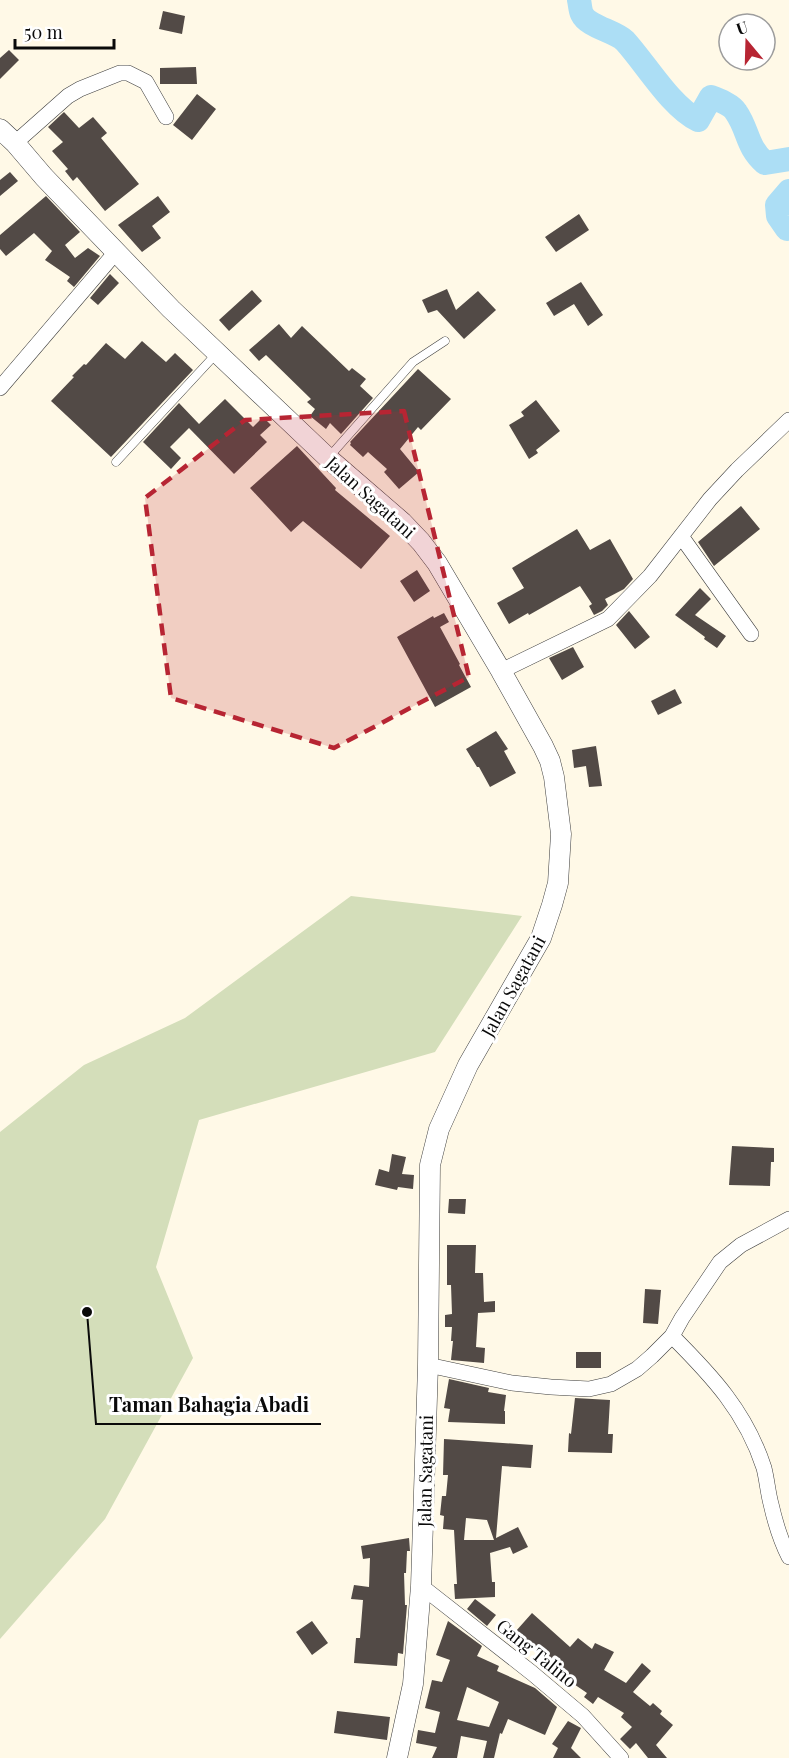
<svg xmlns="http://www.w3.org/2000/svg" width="789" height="1758" font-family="'Playfair Display',serif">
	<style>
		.cemetery { fill: #d4deba }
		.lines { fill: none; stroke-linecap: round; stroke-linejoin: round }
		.river { stroke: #acdef5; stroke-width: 24 }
		.building { fill: #524a46; fill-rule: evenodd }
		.service-casing { stroke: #3d3d3d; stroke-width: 9 }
		.minor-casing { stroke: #3d3d3d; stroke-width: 16 }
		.tertiary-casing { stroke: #3d3d3d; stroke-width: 21 }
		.service { stroke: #fff; stroke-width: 8 }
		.minor { stroke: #fff; stroke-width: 15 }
		.tertiary { stroke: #fff; stroke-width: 20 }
		.marked { fill: #b72533; fill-opacity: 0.2; stroke: #b72533; stroke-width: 4.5; stroke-dasharray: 12 8; stroke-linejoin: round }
		.labels { text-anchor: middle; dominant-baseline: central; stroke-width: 6; stroke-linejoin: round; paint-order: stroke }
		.street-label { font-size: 18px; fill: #0a0a0a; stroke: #fff }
		.leader { fill: none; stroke: #0a0a0a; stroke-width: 2 }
		.callout-dot { fill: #0a0a0a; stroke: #fff; stroke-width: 2 }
		.callout-label { font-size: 20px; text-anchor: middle; font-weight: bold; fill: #0a0a0a; stroke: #fff; stroke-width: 6; stroke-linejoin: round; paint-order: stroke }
	</style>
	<rect width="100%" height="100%" fill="#fff9e7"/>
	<path class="cemetery" d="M351 896 522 916 435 1052 199 1120 156 1267 193 1358 105 1519 0 1639V1132L84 1065 185 1018Z"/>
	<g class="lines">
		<path class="river" d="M579 0C580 4 580 10 582 14 588 27 615 31 625 41 646 64 671 107 698 120L711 97C719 100 732 105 736 112 749 131 746 146 765 163L789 159
			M789 191 777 205 778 216 787 229 789 228"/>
	</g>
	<path class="building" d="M163 11 185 16 182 34 159 29Z
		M9 50 19 60 0 79V58Z
		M196 67 197 84H160V68Z
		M197 94 216 109 192 140 173 125Z
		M64 112 79 128 93 117 107 133 101 138 139 184 105 211 77 177 73 181 65 171 68 169 52 151 63 142 48 127Z
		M10 172 18 181 0 196V180Z
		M46 196 80 232 65 245 75 258 88 248 100 256 74 287 67 281 70 277 45 260 52 251 34 233 6 256 0 249V235Z
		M158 196 170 212 152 226 161 238 142 252 118 225Z
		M579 214 589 230 556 252 545 237Z
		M110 274 119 283 98 305 90 298Z
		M581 282 603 315 588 326 574 304 554 316 546 303Z
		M447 289 456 310 478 291 496 310 464 339 437 310 428 313 422 300Z
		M252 290 262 301 229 331 219 320Z
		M279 324 291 338 302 326 349 371 352 368 366 379 360 386 373 398 341 434 330 423 326 429 310 416 315 409 307 402 311 399 266 355 259 361 249 350Z
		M142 341 166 362 175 353 193 370 111 457 51 401 74 377 72 376 84 364 86 365 106 343 125 359Z
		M418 369 451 399 421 430 418 427 400 449 419 472 399 489 384 472 387 469 368 452 363 457 350 445 351 443 350 442Z
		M225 399 253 427 263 417 271 425 260 435 267 442 234 474 189 428 170 447 181 458 171 469 143 442 179 403 199 424Z
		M536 400 560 431 536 450 538 453 529 459 509 425 524 416 521 412Z
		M297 446 336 488 335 490 390 536 361 569 303 521 291 532 250 488Z
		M741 506 760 529 714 566 698 542Z
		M577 529 590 550 610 539 633 579 624 589 605 599 608 605 602 611 594 615 589 606 592 604 580 586 529 615 528 613 509 624 497 603 524 588 512 568Z
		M417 570 430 591 414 602 400 581Z
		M700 588 711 599 695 615 726 636 717 648 704 639 705 637 675 615Z
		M629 611 650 637 635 649 616 625Z
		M444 613 449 622 440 627 460 664 459 665 471 687 435 707 397 637 433 616 434 618Z
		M573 647 584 667 562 680 549 658Z
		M675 689 682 703 658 715 651 701Z
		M496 731 508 749 504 751 516 773 490 787 479 767H477L466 749Z
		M596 746 602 786 589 787 586 766 574 768 572 750Z
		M732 1146 774 1148V1162H771L770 1186 729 1185Z
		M392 1154 406 1157 402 1174 414 1175 413 1189 398 1187 397 1190 375 1185 379 1169 389 1172Z
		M449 1199H466L465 1214 448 1213Z
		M447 1245H476L475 1273H483L484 1302 495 1301V1312L478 1313 476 1347 485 1348 484 1363 451 1360 453 1341H451L452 1327H445V1315L452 1314 451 1285H447Z
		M645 1289 661 1290 658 1324 643 1323Z
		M576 1352H601V1368H576Z
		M449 1379 489 1388 488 1392 506 1395 504 1411H505V1424L448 1422 450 1409 444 1408Z
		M575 1398 610 1400 608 1434H613L612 1453 568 1452 569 1433 571 1434Z
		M444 1439 533 1445 531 1468 502 1466 496 1538 518 1527 528 1547 513 1554 510 1547 490 1553 492 1582H495V1597L455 1599 454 1584H457L454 1530 443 1529 444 1516 440 1515 442 1496H446L448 1475H443ZM466 1518 487 1520 494 1540H464Z
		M409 1538 410 1551H407L406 1573H404L405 1605H407L403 1654 398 1653 397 1666 354 1663 356 1638H360L363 1600 351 1599 354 1585 369 1587 370 1558 363 1559 361 1546Z
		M475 1599 496 1615 487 1626 467 1609Z
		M532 1613 570 1647 578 1638 592 1649 595 1643 614 1652 604 1670 626 1683 642 1663 651 1671 633 1692 650 1706 653 1703 662 1711 660 1714 673 1725 656 1745 667 1758H648L636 1743 630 1749 620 1739 632 1727 621 1717 624 1713 598 1697 593 1704 584 1697 587 1693 565 1678 563 1680 550 1670 553 1667 530 1646 523 1654 507 1641Z
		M312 1621 328 1643 312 1655 296 1632Z
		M448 1621 482 1646 477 1656 499 1666 497 1671 535 1688 557 1707 545 1735 508 1719 502 1734 500 1733 494 1758H483L487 1741 461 1736 457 1758H432L437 1747 416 1743 418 1730 435 1733 440 1712 425 1708 432 1680 442 1682 450 1660 436 1655ZM467 1687 499 1702 489 1727 457 1720Z
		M337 1711 390 1717 387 1740 334 1733Z
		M568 1721 581 1728 571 1748 581 1758H553L558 1748 552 1744Z"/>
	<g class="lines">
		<defs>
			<path id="service" d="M329 457 413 362 445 341
				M116 462 217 353"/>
			<path id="minor" d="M15 143 68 96 80 89 120 73H128L146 82 166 117
				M0 388 116 252
				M681 536 751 634
				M501 671 608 619 650 576 710 499 737 470 789 420
				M672 1336C712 1376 746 1412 764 1468 767 1480 768 1493 771 1504 775 1522 781 1541 789 1557
				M428 1365 512 1383 551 1387 589 1389 611 1384 637 1369 652 1356 672 1336 682 1318 720 1262 741 1245 789 1219
				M421 1586 532 1673 583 1716 621 1758"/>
			<path id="tertiary" d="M0 129 15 143 44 177 171 309 328 458 402 522 421 542 437 563 501 671 543 746 550 761 554 777 561 834 558 883 552 905 541 938 468 1065 439 1129 430 1165 428 1365 421 1586 413 1684 397 1758"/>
		</defs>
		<use href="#service" class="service-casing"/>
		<use href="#minor" class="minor-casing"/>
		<use href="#tertiary" class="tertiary-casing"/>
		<use href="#service" class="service"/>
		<use href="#minor" class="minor"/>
		<use href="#tertiary" class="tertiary"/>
	</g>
	<path class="marked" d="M404 411 469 677 334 748 171 698 145 498 245 420Z"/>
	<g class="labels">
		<g class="street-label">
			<text transform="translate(371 497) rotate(42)">Jalan Sagatani</text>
			<text transform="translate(513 986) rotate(-61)">Jalan Sagatani</text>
			<text transform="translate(425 1471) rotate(-89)">Jalan Sagatani</text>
			<text transform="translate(537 1653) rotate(39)">Gang Talino</text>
		</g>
	</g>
	<path class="leader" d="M87 1312L96 1424H321"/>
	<circle class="callout-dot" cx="87" cy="1312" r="6"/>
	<g class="callout-label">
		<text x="209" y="1412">Taman Bahagia Abadi</text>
	</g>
	<g transform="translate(747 42) rotate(341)"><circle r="28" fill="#ffffff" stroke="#9d9d9d" stroke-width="1.5"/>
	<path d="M0-4.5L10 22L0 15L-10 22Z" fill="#b72533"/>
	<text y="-9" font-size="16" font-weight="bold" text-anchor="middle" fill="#0a0a0a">U</text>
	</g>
	<path d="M15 39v9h99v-9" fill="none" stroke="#0a0a0a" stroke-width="3"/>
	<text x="24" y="39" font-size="18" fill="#0a0a0a" stroke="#ffffff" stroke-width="4.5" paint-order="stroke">50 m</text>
</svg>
